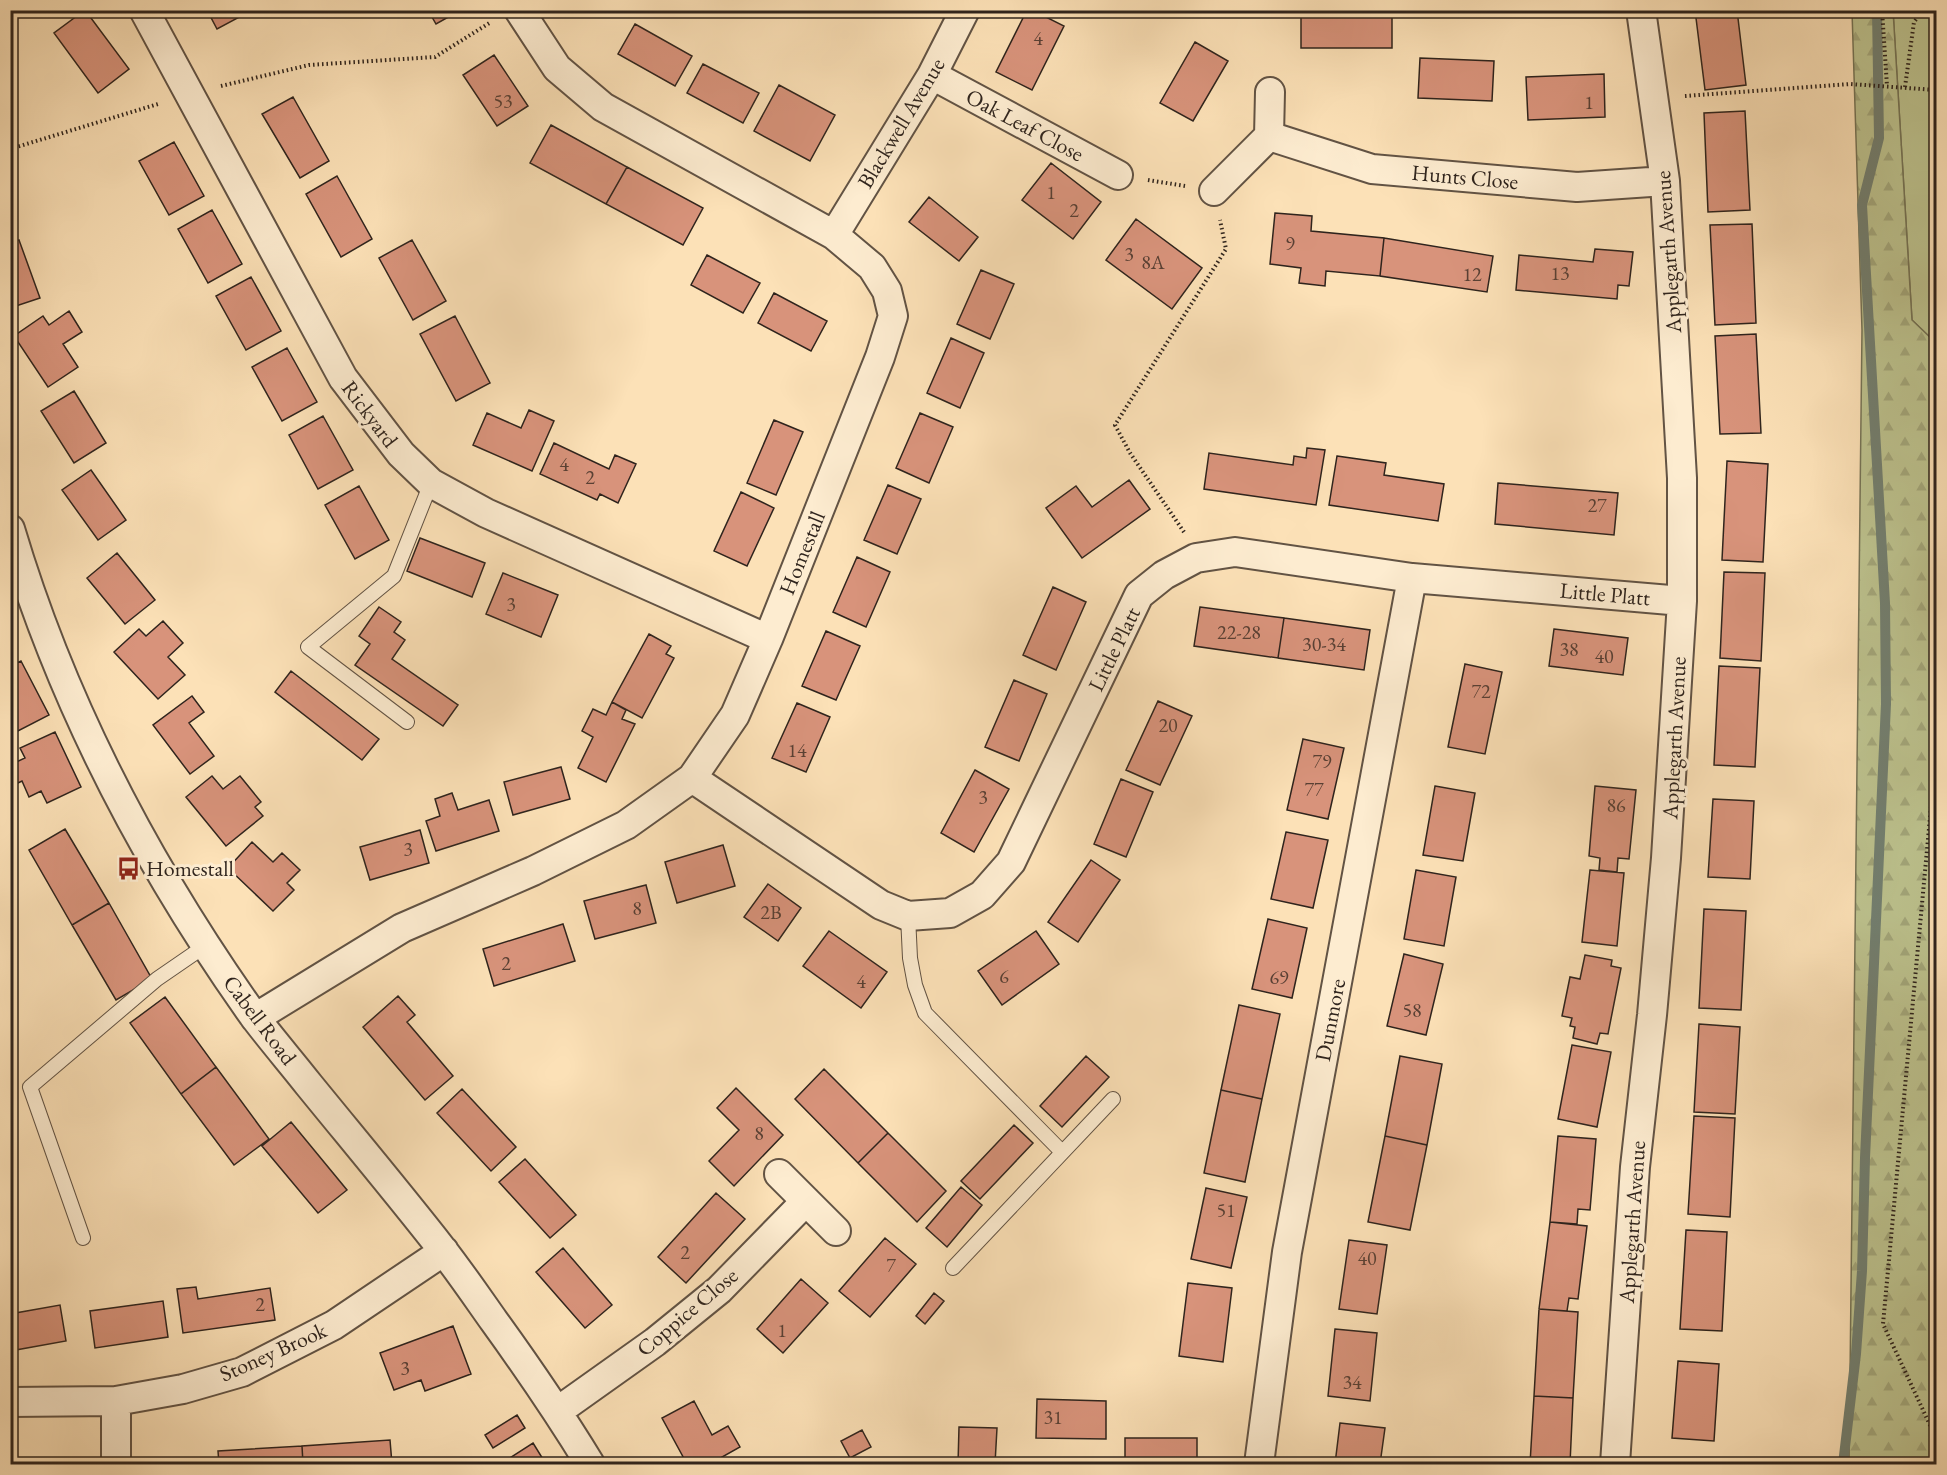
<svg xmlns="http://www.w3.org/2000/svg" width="1947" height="1475" font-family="'EB Garamond',serif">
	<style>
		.grass { fill: #bdc38f; stroke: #767456; stroke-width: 1.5 }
		.forest { fill: url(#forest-firs); stroke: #767456; stroke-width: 1.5 }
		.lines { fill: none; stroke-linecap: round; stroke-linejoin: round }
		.stream { stroke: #738071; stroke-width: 10 }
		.building { fill: #d8937b; stroke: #2f241d; stroke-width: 1.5 }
		.service-casing { stroke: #625344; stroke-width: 16 }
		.minor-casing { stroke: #625344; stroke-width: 32 }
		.path { stroke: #2f241d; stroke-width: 4; stroke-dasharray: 1.5 3; stroke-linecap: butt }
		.service { stroke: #fdecd0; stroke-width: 14 }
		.minor { stroke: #fdecd0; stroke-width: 28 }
		.labels { text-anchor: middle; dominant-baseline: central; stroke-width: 6; stroke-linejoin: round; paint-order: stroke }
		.number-label { font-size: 20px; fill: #594034 }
		.street-label { font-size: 22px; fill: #2f241d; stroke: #fdecd0 }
		.poi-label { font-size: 22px; fill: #2f241d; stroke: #fdecd0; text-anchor: start }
	</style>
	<defs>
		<pattern id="forest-firs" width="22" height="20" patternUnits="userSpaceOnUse" patternTransform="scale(1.5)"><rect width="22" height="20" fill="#bdc38f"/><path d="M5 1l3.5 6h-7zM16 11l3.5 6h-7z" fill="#a3a77b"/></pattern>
	</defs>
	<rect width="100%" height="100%" fill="#fce1b7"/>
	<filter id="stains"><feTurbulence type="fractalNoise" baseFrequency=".00333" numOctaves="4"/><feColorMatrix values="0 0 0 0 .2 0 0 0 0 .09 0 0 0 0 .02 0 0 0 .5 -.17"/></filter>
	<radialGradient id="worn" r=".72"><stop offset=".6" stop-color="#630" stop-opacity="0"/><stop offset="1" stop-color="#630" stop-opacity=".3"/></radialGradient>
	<path class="grass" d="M1893 11H1936V343L1912 320Z"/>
	<path class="forest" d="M1893 10 1912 320 1936 343V1464H1849L1862 330 1852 11Z"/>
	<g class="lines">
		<path class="stream" d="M1843 1464 1856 1354 1862 1271 1865 1158 1886 704 1885 603 1862 205 1879 138 1877 10"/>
	</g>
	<path class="building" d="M85 10 129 69 98 93 54 33Z
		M207 10H246L247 13 217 29Z
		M428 10H461L436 24Z
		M1027 10H1032L1064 26 1032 90 996 72Z
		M1301 10H1392V48H1301Z
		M1695 10H1737L1746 85 1705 90Z
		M635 24 692 56 675 86 618 54Z
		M1195 42 1228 61 1193 121 1160 103Z
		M494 55 528 106 497 126 463 75Z
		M1420 58 1494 61 1492 101 1418 98Z
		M703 64 759 93 743 123 687 93Z
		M1604 74 1605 117 1528 120 1526 77Z
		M779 85 835 115 810 161 754 131Z
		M293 97 329 161 300 178 262 114Z
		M1745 111 1750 210 1708 212 1704 113Z
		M551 125 627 167 606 204 530 163Z
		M174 142 204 196 169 215 139 161Z
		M1051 163 1101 202 1073 239 1022 200Z
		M627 167 703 208 683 245 606 204Z
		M337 176 372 239 341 257 306 194Z
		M929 197 978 237 959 261 909 222Z
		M212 210 242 264 208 283 178 229Z
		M1275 213 1312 216 1311 231 1384 238 1380 276 1326 271 1325 286 1299 283 1301 268 1270 264Z
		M1136 219 1202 268 1172 309 1106 260Z
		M1752 224 1756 323 1715 325 1710 225Z
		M1384 238 1493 256 1487 292 1380 276Z
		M19 240 40 298 10 308V243Z
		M412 240 446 301 413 320 379 258Z
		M1595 249 1633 252 1629 286 1618 285 1617 299 1516 290 1519 255 1593 262Z
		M707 255 760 283 743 313 691 285Z
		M981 270 1014 284 990 339 957 324Z
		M251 277 281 331 246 350 216 296Z
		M774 293 827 321 811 351 758 323Z
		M69 311 82 332 63 344 78 367 48 387 14 336 43 316 49 325Z
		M455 316 490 383 456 401 420 334Z
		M1756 334 1761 433 1720 434 1715 336Z
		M951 338 984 353 960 408 927 393Z
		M287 348 317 402 282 421 252 367Z
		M74 391 106 443 74 463 41 411Z
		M529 410 554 421 532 471 473 445 487 413 521 428Z
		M920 413 953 427 929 483 896 468Z
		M323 416 353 470 318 489 289 435Z
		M774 420 803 432 776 495 747 483Z
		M554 443 609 469 615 455 636 464 618 503 600 494 597 500 540 474Z
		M1307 448 1325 450 1316 505 1204 489 1209 453 1293 465 1294 456 1306 458Z
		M1337 456 1386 463 1384 475 1444 484 1438 521 1329 505Z
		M1727 461 1768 464 1763 562 1722 560Z
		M91 470 126 520 98 540 62 490Z
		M1129 480 1150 509 1082 558 1046 508 1076 486 1092 507Z
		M1498 483 1618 493 1614 535 1495 524Z
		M888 485 921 499 897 554 864 540Z
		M359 486 389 540 355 559 325 505Z
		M741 492 774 508 747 566 714 551Z
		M420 538 485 563 472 597 407 571Z
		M117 553 155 600 125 624 87 578Z
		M857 557 890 572 866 627 833 612Z
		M1724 572 1765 573 1761 661 1720 658Z
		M503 573 558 595 541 637 486 614Z
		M1053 587 1086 602 1056 670 1023 655Z
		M379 607 401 622 394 632 405 640 392 659 458 705 443 726 355 665 370 644 359 636Z
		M1200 607 1284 618 1278 658 1194 646Z
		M1284 618 1370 630 1364 670 1278 658Z
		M163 621 183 643 168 657 185 675 158 699 114 652 139 629 146 636Z
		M1554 629 1628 638 1623 675 1549 666Z
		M826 631 860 646 836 700 802 686Z
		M649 634 671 646 666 654 674 658 642 718 612 702Z
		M21 661 49 715 14 733 10 725V666Z
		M1465 664 1502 672 1485 754 1448 747Z
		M1719 666 1760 668 1755 767 1714 765Z
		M291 671 379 739 362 760 275 692Z
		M1014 680 1047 694 1019 761 985 747Z
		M192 696 204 712 189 723 214 756 190 774 153 725Z
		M1158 701 1192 716 1160 785 1126 770Z
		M612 702 626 710 622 719 635 724 606 782 578 768 593 737 582 731 593 709 606 715Z
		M797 703 830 717 806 772 772 758Z
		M55 732 81 787 47 803 41 791 29 797 22 781 18 783 10 765 25 758 20 748Z
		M1303 739 1344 748 1328 819 1287 810Z
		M561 767 570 799 513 815 504 782Z
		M975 770 1009 789 974 852 941 833Z
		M212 776 223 789 240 776 261 802 255 807 263 816 226 846 186 797Z
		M1121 779 1153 792 1126 857 1094 844Z
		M1435 786 1475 793 1463 861 1423 855Z
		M1595 786 1636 790 1629 859 1618 858 1617 872 1599 870 1600 858 1589 856Z
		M452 793 458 810 489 800 499 831 436 851 426 821 440 816 435 799Z
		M1713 799 1754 801 1750 879 1708 877Z
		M65 829 109 903 72 925 29 850Z
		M420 830 429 863 370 880 360 847Z
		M1286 832 1328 840 1313 908 1271 899Z
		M252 842 273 862 282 853 300 870 287 883 294 890 273 911 228 868Z
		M723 845 735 886 677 903 665 862Z
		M1091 860 1120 880 1078 942 1048 922Z
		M1416 870 1456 877 1444 946 1404 939Z
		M1590 870 1624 873 1617 946 1582 942Z
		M768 884 801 908 778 941 744 917Z
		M646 885 656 923 595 939 584 901Z
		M109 903 152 979 116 1000 72 925Z
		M1704 909 1746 911 1741 1010 1699 1008Z
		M1268 919 1307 928 1292 998 1252 989Z
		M563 924 575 961 494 986 483 949Z
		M829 931 887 972 861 1008 803 966Z
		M1036 931 1059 964 1002 1005 978 971Z
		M1404 954 1443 964 1426 1035 1387 1026Z
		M1585 955 1612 960 1611 966 1621 968 1608 1034 1600 1033 1597 1044 1573 1038 1575 1027 1570 1026 1572 1018 1562 1016 1570 977 1580 979Z
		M398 996 415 1015 407 1022 453 1076 425 1100 363 1027Z
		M165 997 216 1067 181 1094 130 1023Z
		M1239 1005 1280 1014 1262 1099 1221 1090Z
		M1699 1024 1740 1027 1735 1114 1694 1112Z
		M1572 1045 1611 1052 1597 1127 1558 1119Z
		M1086 1056 1109 1077 1062 1127 1040 1106Z
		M1400 1056 1442 1064 1427 1145 1385 1136Z
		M216 1067 269 1139 234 1165 181 1094Z
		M824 1069 888 1133 858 1163 795 1099Z
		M736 1088 783 1135 734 1186 709 1161 739 1130 717 1108Z
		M462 1089 516 1147 491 1171 437 1113Z
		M1221 1090 1262 1099 1245 1182 1204 1173Z
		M1694 1116 1735 1118 1730 1217 1688 1214Z
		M291 1122 347 1190 318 1213 262 1146Z
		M1014 1125 1033 1143 980 1199 961 1181Z
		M888 1133 946 1191 917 1222 858 1163Z
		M1385 1136 1427 1145 1410 1230 1368 1222Z
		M1558 1136 1596 1139 1590 1210 1578 1209 1577 1224 1550 1222Z
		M525 1159 576 1215 550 1238 499 1182Z
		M961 1187 982 1205 947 1247 926 1228Z
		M1206 1188 1247 1197 1231 1268 1191 1259Z
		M716 1193 745 1219 686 1283 658 1257Z
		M1550 1222 1587 1226 1578 1299 1569 1298 1567 1311 1539 1309Z
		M1686 1230 1727 1232 1722 1331 1680 1329Z
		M885 1238 916 1264 870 1317 839 1291Z
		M1349 1240 1387 1245 1377 1314 1339 1309Z
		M563 1248 612 1305 585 1328 536 1272Z
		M801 1279 828 1303 783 1353 757 1329Z
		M1188 1283 1232 1288 1223 1362 1179 1356Z
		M196 1287 198 1299 270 1288 275 1320 183 1333 177 1289Z
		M934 1293 944 1301 925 1324 916 1316Z
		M163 1301 168 1337 95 1348 90 1311Z
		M60 1305 66 1341 10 1351V1314Z
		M1539 1309 1578 1312 1573 1398 1534 1396Z
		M453 1326 471 1374 425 1391 421 1380 394 1390 380 1353Z
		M1335 1329 1377 1333 1370 1401 1328 1396Z
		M1678 1361 1719 1364 1714 1441 1672 1438Z
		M1534 1396 1573 1398 1570 1464H1530Z
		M1037 1399 1106 1401V1439L1036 1438Z
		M694 1401 712 1435 728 1426 740 1447 722 1457 726 1464H687L662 1418Z
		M517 1415 525 1428 493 1448 485 1435Z
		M1340 1423 1385 1428 1380 1464H1335Z
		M959 1427 997 1428 995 1464H958Z
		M862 1430 871 1447 850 1458 841 1441Z
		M1125 1438H1197V1464H1125Z
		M390 1440 392 1464H303L302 1446Z
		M533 1443 546 1464H503L502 1463Z
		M302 1446 303 1464H219L218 1451Z"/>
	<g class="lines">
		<defs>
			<path id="service" d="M407 722 308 647 394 576 431 483
				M908 916 910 958 915 985 925 1013 1062 1152
				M83 1238 30 1087 157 979 205 946
				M953 1268 1113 1099"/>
			<path id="minor" d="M144 10 343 378 401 454 431 483 486 513 768 639
				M932 75 1118 175
				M1269 136 1270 92
				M1214 191 1269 136 1372 169 1577 187 1665 181
				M834 235 932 75 965 10
				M10 529C62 704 148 867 253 1015 271 1039 291 1062 309 1085 353 1139 399 1194 442 1249 460 1272 477 1297 494 1321 528 1368 560 1415 590 1464
				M692 778 881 905 908 916 950 913 982 895 1011 862 1139 595 1164 575 1196 558 1235 552 1412 578 1682 601
				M255 1018 402 928 533 871 626 825 692 778 735 715 768 639 880 357 893 316 887 291 872 267 834 235 603 107 557 68 519 10
				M779 1174 836 1231
				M116 1401V1464
				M10 1402 116 1401 183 1389 242 1372 334 1325 444 1251
				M558 1411 655 1342 719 1290 806 1201
				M1259 1464 1287 1252 1412 578
				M1615 1464 1635 1167 1652 1015 1666 858 1682 601V478L1665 181 1641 10"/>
		</defs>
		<use href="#service" class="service-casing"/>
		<use href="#minor" class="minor-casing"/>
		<path class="path" d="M1882 10 1887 86
			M221 86 309 65 435 57 491 22
			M1905 87 1914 22 1923 10
			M1685 96 1850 84 1936 90
			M10 149 158 104
			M1148 180 1185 186
			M1936 444V452
			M1184 532 1130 453 1115 425 1226 249 1220 220
			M1936 753 1883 1324 1936 1438"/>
		<use href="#service" class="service"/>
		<use href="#minor" class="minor"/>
	</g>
	<defs>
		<symbol id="bus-bare" viewBox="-9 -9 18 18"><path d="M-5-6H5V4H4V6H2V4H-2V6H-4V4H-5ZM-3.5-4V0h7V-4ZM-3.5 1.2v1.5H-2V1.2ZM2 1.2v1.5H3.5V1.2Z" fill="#8f2418" stroke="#fdecd0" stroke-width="2.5" paint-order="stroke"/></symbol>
	</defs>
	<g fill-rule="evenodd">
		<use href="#bus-bare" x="112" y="852" width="33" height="33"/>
	</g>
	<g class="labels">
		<g class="number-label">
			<text x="1038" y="38">4</text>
			<text x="503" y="101">53</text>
			<text x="1589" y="102">1</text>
			<text x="1051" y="192">1</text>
			<text x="1074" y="210">2</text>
			<text x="1290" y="243">9</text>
			<text x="1129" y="254">3</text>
			<text x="1153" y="262">8A</text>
			<text x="1560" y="273">13</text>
			<text x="1472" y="274">12</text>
			<text x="564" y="464">4</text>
			<text x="590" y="477">2</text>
			<text x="1597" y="505">27</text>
			<text x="511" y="604">3</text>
			<text x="1239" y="632">22-28</text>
			<text x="1324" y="644">30-34</text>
			<text x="1569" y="649">38</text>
			<text x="1604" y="656">40</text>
			<text x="1481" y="691">72</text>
			<text x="1168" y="725">20</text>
			<text x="797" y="750">14</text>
			<text x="1322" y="761">79</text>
			<text x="1314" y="789">77</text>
			<text x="983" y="797">3</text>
			<text x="1616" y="805">86</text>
			<text x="408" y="849">3</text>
			<text x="637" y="908">8</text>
			<text x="771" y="912">2B</text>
			<text x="506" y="963">2</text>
			<text x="1004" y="976">6</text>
			<text x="1279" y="977">69</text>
			<text x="861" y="981">4</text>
			<text x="1412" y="1010">58</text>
			<text x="759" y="1133">8</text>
			<text x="1226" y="1210">51</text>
			<text x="685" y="1252">2</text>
			<text x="1367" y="1258">40</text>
			<text x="891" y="1265">7</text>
			<text x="260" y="1304">2</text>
			<text x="782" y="1330">1</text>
			<text x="405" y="1368">3</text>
			<text x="1352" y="1382">34</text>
			<text x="1053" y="1417">31</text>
		</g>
		<g class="street-label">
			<text transform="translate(901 123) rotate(-59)">Blackwell Avenue</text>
			<text transform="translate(1025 125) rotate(28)">Oak Leaf Close</text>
			<text transform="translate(1465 177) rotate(5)">Hunts Close</text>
			<text transform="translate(1668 252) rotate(-94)">Applegarth Avenue</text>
			<text transform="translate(370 414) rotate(53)">Rickyard</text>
			<text transform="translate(802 553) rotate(-68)">Homestall</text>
			<text transform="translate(1605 594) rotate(5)">Little Platt</text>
			<text transform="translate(1114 649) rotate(-64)">Little Platt</text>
			<text transform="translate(1674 738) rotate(-87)">Applegarth Avenue</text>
			<text transform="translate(260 1020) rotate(53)">Cabell Road</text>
			<text transform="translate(1330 1020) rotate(-79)">Dunmore</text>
			<text transform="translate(1632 1222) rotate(-86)">Applegarth Avenue</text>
			<text transform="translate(687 1312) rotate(-40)">Coppice Close</text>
			<text transform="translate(273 1352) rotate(-24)">Stoney Brook</text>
		</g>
		<g class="poi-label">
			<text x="146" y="868">Homestall</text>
		</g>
	</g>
	<rect width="1947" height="1475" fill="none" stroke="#fce1b7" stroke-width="36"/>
	<rect x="12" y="12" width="1923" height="1451" fill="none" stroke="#2f241d" stroke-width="3"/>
	<rect x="18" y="18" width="1911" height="1439" fill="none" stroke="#2f241d" stroke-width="1.5"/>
	<rect width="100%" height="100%" filter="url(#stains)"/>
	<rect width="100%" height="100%" fill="url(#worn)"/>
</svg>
